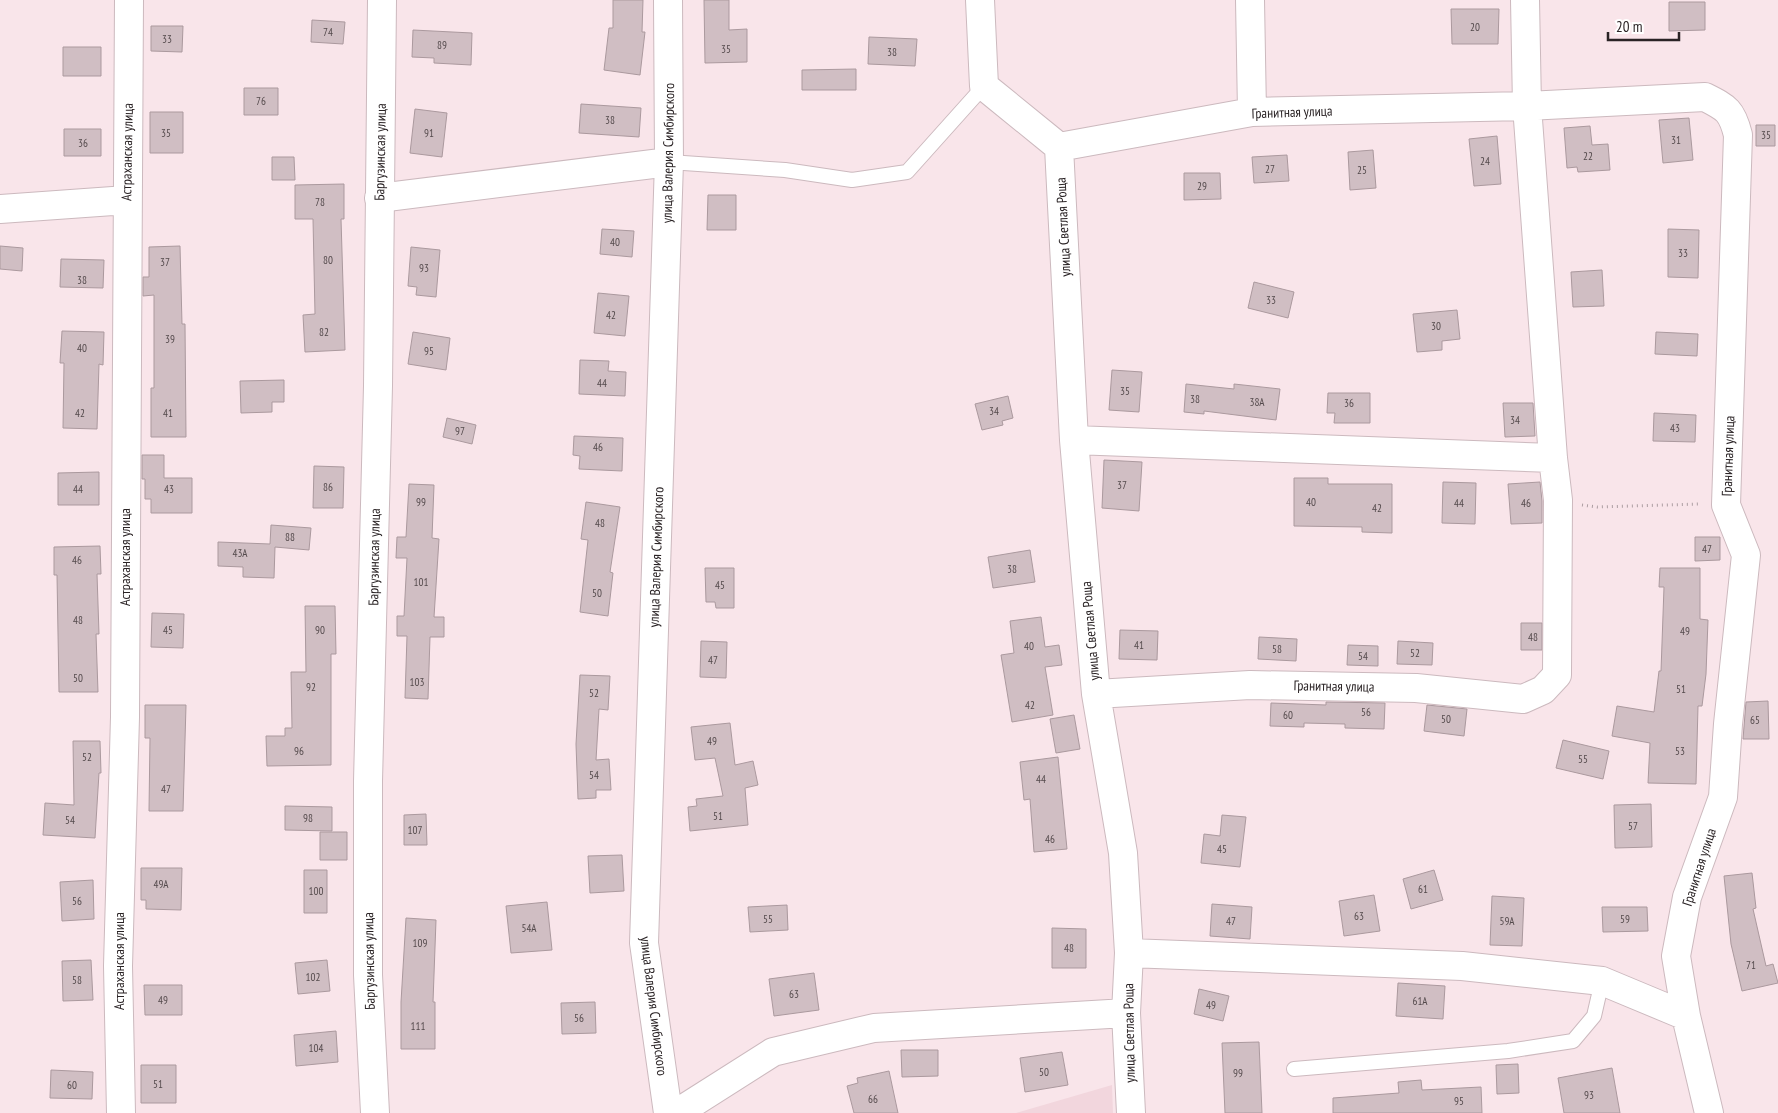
<svg xmlns="http://www.w3.org/2000/svg" width="1778" height="1113" font-family="'PT Sans Narrow',sans-serif">
	<style>
		.built { fill: #f2d6dd }
		.building { fill: #d0bec3; stroke: #ab999e }
		.lines { fill: none; stroke-linecap: round; stroke-linejoin: round }
		.lane-casing { stroke: #ccb9be; stroke-width: 16 }
		.street-casing { stroke: #ccb9be; stroke-width: 30 }
		.secondary-casing { stroke: #ccb9be; stroke-width: 30 }
		.path { stroke: #ac9da1; stroke-width: 3; stroke-dasharray: 1 4; stroke-linecap: butt }
		.lane { stroke: #fff; stroke-width: 14 }
		.street { stroke: #fff; stroke-width: 28 }
		.secondary { stroke: #fff; stroke-width: 28 }
		.labels { text-anchor: middle; dominant-baseline: central; stroke-width: 4; stroke-linejoin: round; paint-order: stroke }
		.number-label { font-size: 11px; fill: #544a4c }
		.street-label { font-size: 14px; fill: #2a2325; stroke: #fff }
	</style>
	<rect width="100%" height="100%" fill="#f9e5ea"/>
	<path class="built" d="M1112 1085 1113 1113H1016Z"/>
	<path class="building" d="M613 0H643L642 32H645L640 75 604 70 609 28H613Z
		M704 0H729V30L747 29V62L705 63Z
		M1669 2H1705V30L1669 31Z
		M1451 9H1499L1498 44H1452Z
		M312 20 345 22 343 44 311 42Z
		M151 26H183L182 52 151 51Z
		M413 30 472 33 471 65 434 63V58L412 57Z
		M869 37 917 39 915 66 868 64Z
		M63 47H101V76H63Z
		M856 69V90H802V70Z
		M244 88H278V115H244Z
		M581 104 641 108 639 137 579 133Z
		M415 109 447 113 442 157 410 153Z
		M150 112H183V153H150Z
		M1689 118 1693 160 1663 163 1659 120Z
		M1756 125H1775V146H1756Z
		M1590 126 1592 145 1608 144 1610 170 1578 172 1577 167 1567 168 1564 128Z
		M64 129H101V156H64Z
		M1497 136 1501 184 1474 186 1469 139Z
		M1373 150 1376 188 1350 190 1348 152Z
		M1287 155 1289 181 1254 183 1252 157Z
		M272 157H294L295 180H272Z
		M1184 173H1220L1221 199 1184 200Z
		M344 184V219H341L345 350 305 352 303 315 315 314 313 219H295V185Z
		M708 195H736V230H707Z
		M602 229 634 231 632 257 600 254Z
		M1668 229 1699 230 1698 278 1668 277Z
		M0 246 23 248 22 271 0 269Z
		M180 246 182 324H185L186 437H151V388H154V295L143 296V277H149V247Z
		M411 247 440 250 436 297 416 295 417 287 408 286Z
		M61 259 104 260 103 288 60 287Z
		M1602 270 1604 306 1573 307 1571 272Z
		M1254 282 1294 292 1288 318 1248 308Z
		M598 293 629 296 625 336 594 333Z
		M1457 310 1460 339 1442 341V350L1417 352 1413 314Z
		M62 331 104 332 103 365 99 364 97 429 63 428 64 363H60Z
		M413 332 450 338 446 370 408 364Z
		M1656 332 1698 334 1697 356 1655 354Z
		M580 360 609 361 608 371 626 372 625 396 579 394Z
		M1112 370 1142 372 1139 412 1109 410Z
		M284 380V402H272V412L241 413 240 381Z
		M1186 384 1234 389V384L1280 389 1276 420 1204 411V414L1184 412Z
		M1328 393H1370V423H1334L1335 413H1327Z
		M1008 396 1013 418 1002 421 1003 425 982 430 975 404Z
		M1503 403H1533L1535 436 1505 437Z
		M1654 413 1696 415 1695 442 1653 441Z
		M447 418 476 425 472 444 443 437Z
		M574 436 623 438 622 471 579 469 580 456 573 455Z
		M142 455H164V478H192V513H151V499H145V479H142Z
		M1104 460 1142 462 1139 511 1102 508Z
		M314 466 344 467 343 508H313Z
		M99 472V505H58V473Z
		M1294 478H1328V484H1392V533L1362 532V527L1294 526Z
		M1443 482 1476 483 1475 524 1442 523Z
		M1540 482 1542 501V523L1511 524 1508 484Z
		M409 484 434 485 432 538 439 539 434 617H444V637H430L428 699 405 698 407 636H397V616H404L407 558H396L397 537H406Z
		M586 502 620 507 610 572 613 573 608 616 580 612 588 540 581 539Z
		M271 525 311 528 309 550 275 547 274 578 243 577V567L218 566V542L270 544Z
		M1695 537H1720V560L1695 561Z
		M100 546 101 574H97L99 634H96L98 692H59L57 575H54V547Z
		M1030 550 1035 582 993 588 988 557Z
		M705 568H734V608H716L715 602H706Z
		M1660 568H1700V619L1708 620 1706 674 1702 706H1698L1696 784 1648 783 1650 743 1612 736 1617 706 1654 712 1659 671H1661L1664 587H1659Z
		M305 606H335L336 654H331V765L267 766 266 736H285V728H292L291 672H306Z
		M152 613 184 614 183 648 151 647Z
		M1041 617 1045 647 1059 645 1062 665 1045 667 1053 715 1012 722 1001 655 1014 653 1010 621Z
		M1521 623H1542V650H1521Z
		M1120 630 1158 631 1157 660 1119 659Z
		M1259 637 1297 639 1296 661 1258 659Z
		M701 641 727 642 726 678 700 677Z
		M1398 641 1433 643 1432 665 1397 664Z
		M1348 645 1378 646V666L1347 665Z
		M580 675 610 676 608 710 599 709 596 760 609 759 611 790H596V798L578 799 576 744Z
		M1768 701 1769 739H1743L1746 702Z
		M1326 702 1385 703 1384 729 1345 728V724L1304 723V727L1270 726 1271 703 1326 705Z
		M145 705H186L183 811H149L150 738H145Z
		M1427 705 1467 709 1464 736 1424 731Z
		M1074 715 1080 749 1056 753 1050 719Z
		M730 723 735 765 753 761 758 785 745 788 748 825 690 831 688 807 697 806 696 799 723 796 715 758 695 760 691 727Z
		M1563 740 1609 751 1603 779 1556 768Z
		M73 741H100L101 773H99L95 838 43 835 45 803 74 805Z
		M1058 757 1067 849 1034 852 1030 799 1024 800 1020 762Z
		M1651 804 1652 847 1615 848 1614 805Z
		M285 806 332 807V831L285 830Z
		M426 814 427 845H404V815Z
		M1222 815 1246 817 1240 867 1201 863 1204 834 1220 836Z
		M320 832H347V860H320Z
		M622 855 624 891 590 893 588 856Z
		M141 868H182L181 910 146 909V900H141Z
		M304 870H327V913H304Z
		M1434 870 1443 900 1411 909 1403 879Z
		M1752 873 1756 908 1753 909 1766 966 1773 964 1778 983 1742 991 1731 944 1724 876Z
		M93 880 94 919 62 921 60 882Z
		M1374 895 1380 931 1344 936 1339 901Z
		M1492 896 1524 898 1522 946 1490 945Z
		M547 902 552 950 511 953 506 906Z
		M1212 904 1252 907 1250 939 1210 936Z
		M787 905 788 930 750 932 748 907Z
		M1602 907H1647L1648 931 1603 932Z
		M406 918 436 920 433 1002H435V1049H401V1002Z
		M1052 928 1086 929V968H1052Z
		M91 960 93 1000 63 1001 62 961Z
		M327 960 330 991 298 994 295 963Z
		M814 973 819 1010 774 1016 769 979Z
		M1398 983 1445 986 1443 1019 1396 1016Z
		M144 985H182V1015H145Z
		M1199 989 1229 996 1223 1021 1194 1014Z
		M595 1002 596 1033 562 1034 561 1003Z
		M336 1031 338 1062 296 1066 294 1035Z
		M1259 1042 1262 1113H1225L1222 1043Z
		M901 1050H938V1076L902 1077Z
		M1062 1052 1068 1085 1025 1092 1020 1058Z
		M1518 1064 1519 1093 1497 1094 1496 1065Z
		M141 1065H176V1103H141Z
		M1612 1068 1620 1113H1564L1558 1078Z
		M51 1070 93 1072 92 1099 50 1098Z
		M889 1071 898 1113H854L847 1086 858 1083 857 1078Z
		M1421 1080 1422 1090 1481 1087 1482 1113H1333V1098L1399 1093 1398 1082Z"/>
	<g class="lines">
		<defs>
			<path id="lane" d="M669 162 785 170 852 180 907 172 984 86
				M1294 1069 1508 1051 1573 1041 1594 1016 1602 981"/>
			<path id="street" d="M668 0 669 162 644 943 668 1113
				M980 0 984 86 1059 147
				M1250 0 1252 112
				M1059 147 1252 112 1527 106 1705 97C1727 108 1732 111 1738 135L1726 505 1746 555 1728 724 1723 797 1687 897 1676 956 1686 1016 1709 1113
				M1059 147 1074 440 1096 694 1123 853 1129 953 1126 1013 1131 1113
				M379 198 669 162
				M0 209 127 200
				M1074 440 1553 458
				M1096 694 1250 685 1416 688 1523 699 1543 690 1557 675 1558 500 1553 458 1527 106 1525 0
				M1129 953 1462 966 1602 981 1686 1016
				M121 1113 118 966 125 717 129 0
				M677 1113 773 1052 874 1028 1126 1013"/>
			<path id="secondary" d="M375 1113 368 975V781L378 386 382 0"/>
		</defs>
		<use href="#lane" class="lane-casing"/>
		<use href="#street" class="street-casing"/>
		<use href="#secondary" class="secondary-casing"/>
		<path class="path" d="M1582 505 1597 507 1700 504"/>
		<use href="#lane" class="lane"/>
		<use href="#street" class="street"/>
		<use href="#secondary" class="secondary"/>
	</g>
	<g class="labels">
		<g class="number-label">
			<text x="1475" y="27">20</text>
			<text x="328" y="32">74</text>
			<text x="167" y="39">33</text>
			<text x="442" y="45">89</text>
			<text x="726" y="49">35</text>
			<text x="892" y="52">38</text>
			<text x="261" y="101">76</text>
			<text x="610" y="120">38</text>
			<text x="166" y="133">35</text>
			<text x="429" y="133">91</text>
			<text x="1766" y="135">35</text>
			<text x="1676" y="140">31</text>
			<text x="83" y="143">36</text>
			<text x="1588" y="156">22</text>
			<text x="1485" y="161">24</text>
			<text x="1270" y="169">27</text>
			<text x="1362" y="170">25</text>
			<text x="1202" y="186">29</text>
			<text x="320" y="202">78</text>
			<text x="615" y="242">40</text>
			<text x="1683" y="253">33</text>
			<text x="328" y="260">80</text>
			<text x="165" y="262">37</text>
			<text x="424" y="268">93</text>
			<text x="82" y="280">38</text>
			<text x="1271" y="300">33</text>
			<text x="611" y="315">42</text>
			<text x="1436" y="326">30</text>
			<text x="324" y="332">82</text>
			<text x="170" y="339">39</text>
			<text x="82" y="348">40</text>
			<text x="429" y="351">95</text>
			<text x="602" y="383">44</text>
			<text x="1125" y="391">35</text>
			<text x="1195" y="399">38</text>
			<text x="1257" y="402">38А</text>
			<text x="1349" y="403">36</text>
			<text x="994" y="411">34</text>
			<text x="80" y="413">42</text>
			<text x="168" y="413">41</text>
			<text x="1515" y="420">34</text>
			<text x="1675" y="428">43</text>
			<text x="460" y="431">97</text>
			<text x="598" y="447">46</text>
			<text x="1122" y="485">37</text>
			<text x="328" y="487">86</text>
			<text x="78" y="489">44</text>
			<text x="169" y="489">43</text>
			<text x="421" y="502">99</text>
			<text x="1311" y="502">40</text>
			<text x="1459" y="503">44</text>
			<text x="1526" y="503">46</text>
			<text x="1377" y="508">42</text>
			<text x="600" y="523">48</text>
			<text x="290" y="537">88</text>
			<text x="1707" y="549">47</text>
			<text x="240" y="553">43А</text>
			<text x="77" y="560">46</text>
			<text x="1012" y="569">38</text>
			<text x="421" y="582">101</text>
			<text x="720" y="585">45</text>
			<text x="597" y="593">50</text>
			<text x="78" y="620">48</text>
			<text x="168" y="630">45</text>
			<text x="320" y="630">90</text>
			<text x="1685" y="631">49</text>
			<text x="1533" y="637">48</text>
			<text x="1139" y="645">41</text>
			<text x="1029" y="646">40</text>
			<text x="1277" y="649">58</text>
			<text x="1415" y="653">52</text>
			<text x="1363" y="656">54</text>
			<text x="713" y="660">47</text>
			<text x="78" y="678">50</text>
			<text x="417" y="682">103</text>
			<text x="311" y="687">92</text>
			<text x="1681" y="689">51</text>
			<text x="594" y="693">52</text>
			<text x="1030" y="705">42</text>
			<text x="1366" y="712">56</text>
			<text x="1288" y="715">60</text>
			<text x="1446" y="719">50</text>
			<text x="1755" y="720">65</text>
			<text x="712" y="741">49</text>
			<text x="299" y="751">96</text>
			<text x="1680" y="751">53</text>
			<text x="87" y="757">52</text>
			<text x="1583" y="759">55</text>
			<text x="594" y="775">54</text>
			<text x="1041" y="779">44</text>
			<text x="166" y="789">47</text>
			<text x="718" y="816">51</text>
			<text x="308" y="818">98</text>
			<text x="70" y="820">54</text>
			<text x="1633" y="826">57</text>
			<text x="415" y="830">107</text>
			<text x="1050" y="839">46</text>
			<text x="1222" y="849">45</text>
			<text x="161" y="884">49А</text>
			<text x="1423" y="889">61</text>
			<text x="316" y="891">100</text>
			<text x="77" y="901">56</text>
			<text x="1359" y="916">63</text>
			<text x="768" y="919">55</text>
			<text x="1625" y="919">59</text>
			<text x="1231" y="921">47</text>
			<text x="1507" y="921">59А</text>
			<text x="529" y="928">54А</text>
			<text x="420" y="943">109</text>
			<text x="1069" y="948">48</text>
			<text x="1751" y="965">71</text>
			<text x="313" y="977">102</text>
			<text x="77" y="980">58</text>
			<text x="794" y="994">63</text>
			<text x="163" y="1000">49</text>
			<text x="1420" y="1001">61А</text>
			<text x="1211" y="1005">49</text>
			<text x="579" y="1018">56</text>
			<text x="418" y="1026">111</text>
			<text x="316" y="1048">104</text>
			<text x="1044" y="1072">50</text>
			<text x="1238" y="1073">99</text>
			<text x="158" y="1084">51</text>
			<text x="72" y="1085">60</text>
			<text x="1589" y="1095">93</text>
			<text x="873" y="1099">66</text>
			<text x="1459" y="1101">95</text>
		</g>
		<g class="street-label">
			<text transform="translate(1292 112) rotate(-2)">Гранитная улица</text>
			<text transform="translate(127 152) rotate(-89)">Астраханская улица</text>
			<text transform="translate(380 152) rotate(-89)">Баргузинская улица</text>
			<text transform="translate(668 153) rotate(-89)">улица Валерия Симбирского</text>
			<text transform="translate(1063 227) rotate(-93)">улица Светлая Роща</text>
			<text transform="translate(1728 456) rotate(-88)">Гранитная улица</text>
			<text transform="translate(125 557) rotate(-90)">Астраханская улица</text>
			<text transform="translate(374 557) rotate(-89)">Баргузинская улица</text>
			<text transform="translate(656 557) rotate(-88)">улица Валерия Симбирского</text>
			<text transform="translate(1090 631) rotate(-95)">улица Светлая Роща</text>
			<text transform="translate(1334 686) rotate(1)">Гранитная улица</text>
			<text transform="translate(1699 867) rotate(-72)">Гранитная улица</text>
			<text transform="translate(119 961) rotate(-90)">Астраханская улица</text>
			<text transform="translate(369 961) rotate(-91)">Баргузинская улица</text>
			<text transform="translate(654 1006) rotate(83)">улица Валерия Симбирского</text>
			<text transform="translate(1129 1033) rotate(-91)">улица Светлая Роща</text>
		</g>
	</g>
	<path d="M1608 32v8h71v-8" fill="none" stroke="#2a2325" stroke-width="2.5"/>
	<text x="1616" y="32" font-size="15" fill="#2a2325" stroke="#ffffff" stroke-width="4" paint-order="stroke">20 m</text>
</svg>
